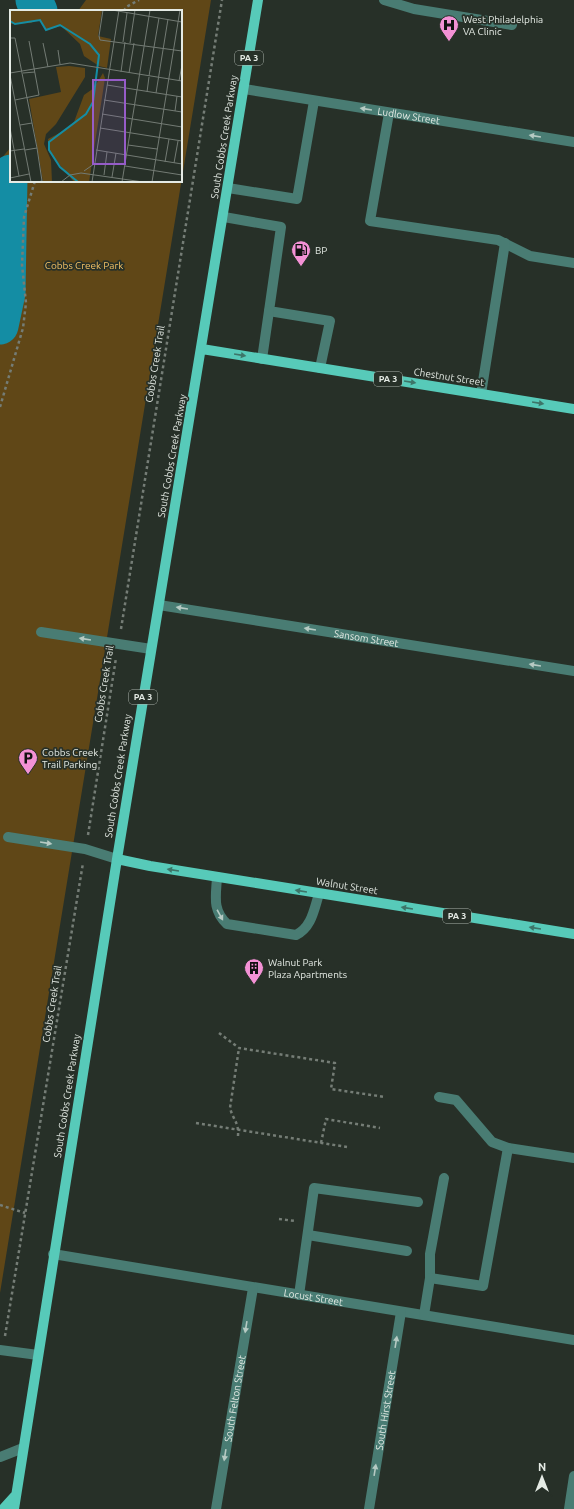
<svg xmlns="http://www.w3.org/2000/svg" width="574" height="1509" font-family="Ubuntu,sans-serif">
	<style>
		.green { fill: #604717 }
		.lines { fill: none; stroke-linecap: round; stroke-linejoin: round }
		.river { stroke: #148da4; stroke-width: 37 }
		.path { stroke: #757d76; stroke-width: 2.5; stroke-dasharray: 3 3; stroke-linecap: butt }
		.minor { stroke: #497c73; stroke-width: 10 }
		.major { stroke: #57cab9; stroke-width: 10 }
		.oneway { fill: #b6cac3 }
		.oneway2 { fill: #3d7569 }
		.labels { text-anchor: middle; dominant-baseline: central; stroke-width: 3.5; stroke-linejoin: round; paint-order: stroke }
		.shield { fill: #273028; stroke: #acb3ac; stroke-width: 1 }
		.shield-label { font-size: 9px; font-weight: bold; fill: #e5ebe5 }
		.poi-label { font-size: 10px; fill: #e5ebe5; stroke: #273028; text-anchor: start }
		.street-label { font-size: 10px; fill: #e5ebe5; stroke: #273028 }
		.park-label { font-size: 10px; fill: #f6c366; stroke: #273028 }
		.inset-river { fill: none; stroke: #148da4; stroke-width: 2 }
		.inset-road { fill: none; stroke: #737b74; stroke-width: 1 }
		.view { fill: #965cc8; fill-opacity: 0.15; stroke: #965cc8; stroke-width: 2 }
		.inset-edge { fill: none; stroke: #e5ebe5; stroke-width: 2 }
	</style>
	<rect width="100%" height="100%" fill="#273028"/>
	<path class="green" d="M86 0H211L0 1293V160L11 147V181H181V11H78Z"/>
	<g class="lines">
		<path class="river" d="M34 0 39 11
			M0 326 7 293 9 178 11 173"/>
		<path class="path" d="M124 11 126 7 139 0
			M0 407 23 328 26 303 22 265 24 217 35 181
			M121 629 222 0
			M88 835 116 658
			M219 1033 239 1048 335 1063 331 1089 385 1097
			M196 1123 347 1147
			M238 1136C239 1122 233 1120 230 1108L239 1048
			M321 1143 326 1119 380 1128
			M0 1205 25 1213
			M279 1219 295 1221
			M5 1336 83 863"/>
		<g class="minor">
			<path d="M384 0 414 9 512 25"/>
			<path id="s1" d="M244 89 574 142"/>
			<path d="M389 113 370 221 498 240 530 256 574 263"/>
			<path d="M228 188 297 199 314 101"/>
			<path d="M224 217 281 227 269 311 330 321 320 368"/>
			<path d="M262 359 269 311"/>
			<path d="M481 394 505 243"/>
			<path id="s2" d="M159 605 574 671"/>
			<path d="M41 632 151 649"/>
			<path d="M8 837 85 849 117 859"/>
			<path d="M217 877C216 896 212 910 227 924L296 935C312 927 314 909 319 894"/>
			<path d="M439 1097 456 1100 492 1142 508 1148 574 1158"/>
			<path d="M308 1235 407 1251"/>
			<path id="s3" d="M53 1254 574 1340"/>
			<path d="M430 1278V1254L444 1178"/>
			<path d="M299 1295 314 1188 418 1202"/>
			<path d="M424 1315 430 1278 483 1286 508 1148"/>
			<path d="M0 1350 38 1355"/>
			<path d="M0 1457 23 1448"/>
			<path id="s4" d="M216 1509 253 1288"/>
			<path id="s5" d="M369 1509 401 1312"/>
			<path d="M569 1509 574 1476"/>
		</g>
		<path class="major" d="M202 349 574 409
			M117 859 150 866 574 934
			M3 1509 15 1496
			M14 1509 117 859 258 0"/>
	</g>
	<defs><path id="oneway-solid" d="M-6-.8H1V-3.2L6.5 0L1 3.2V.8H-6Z"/></defs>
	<g class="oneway">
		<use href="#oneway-solid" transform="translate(366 109) rotate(-171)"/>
		<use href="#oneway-solid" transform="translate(535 136) rotate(-171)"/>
		<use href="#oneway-solid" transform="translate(182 608) rotate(-171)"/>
		<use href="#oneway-solid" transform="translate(310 629) rotate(-171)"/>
		<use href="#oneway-solid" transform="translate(85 639) rotate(-171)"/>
		<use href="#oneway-solid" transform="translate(535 665) rotate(-171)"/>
		<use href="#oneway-solid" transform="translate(46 843) rotate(9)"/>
		<use href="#oneway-solid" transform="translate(220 915) rotate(61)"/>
		<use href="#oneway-solid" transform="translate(246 1327) rotate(99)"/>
		<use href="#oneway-solid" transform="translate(396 1342) rotate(-81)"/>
		<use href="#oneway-solid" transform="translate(225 1455) rotate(99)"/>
		<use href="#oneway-solid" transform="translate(375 1470) rotate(-81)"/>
	</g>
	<g class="oneway2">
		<use href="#oneway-solid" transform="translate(240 355) rotate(9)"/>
		<use href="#oneway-solid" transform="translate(410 382) rotate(9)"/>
		<use href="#oneway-solid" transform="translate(538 403) rotate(9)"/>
		<use href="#oneway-solid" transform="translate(173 870) rotate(-171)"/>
		<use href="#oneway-solid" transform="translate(301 891) rotate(-171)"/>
		<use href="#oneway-solid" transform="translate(407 908) rotate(-171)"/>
		<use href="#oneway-solid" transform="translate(535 928) rotate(-171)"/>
	</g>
	<defs>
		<symbol id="hospital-pin" viewBox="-11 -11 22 30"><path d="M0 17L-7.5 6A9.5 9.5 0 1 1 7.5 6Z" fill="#f391d5" stroke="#273028"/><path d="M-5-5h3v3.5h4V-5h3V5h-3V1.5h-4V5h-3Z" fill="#111"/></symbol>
		<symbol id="fuel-pin" viewBox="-11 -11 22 30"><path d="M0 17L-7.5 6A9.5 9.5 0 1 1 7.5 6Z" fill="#f391d5" stroke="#273028"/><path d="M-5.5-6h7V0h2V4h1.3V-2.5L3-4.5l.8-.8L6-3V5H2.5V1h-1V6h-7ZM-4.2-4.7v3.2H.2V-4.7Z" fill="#111"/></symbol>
		<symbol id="parking-pin" viewBox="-11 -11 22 30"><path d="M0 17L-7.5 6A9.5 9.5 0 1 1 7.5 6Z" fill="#f391d5" stroke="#273028"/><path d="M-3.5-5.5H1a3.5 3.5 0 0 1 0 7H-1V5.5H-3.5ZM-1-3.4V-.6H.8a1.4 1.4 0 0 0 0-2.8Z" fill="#111"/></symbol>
		<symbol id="building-pin" viewBox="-11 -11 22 30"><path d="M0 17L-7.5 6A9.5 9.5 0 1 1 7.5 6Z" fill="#f391d5" stroke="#273028"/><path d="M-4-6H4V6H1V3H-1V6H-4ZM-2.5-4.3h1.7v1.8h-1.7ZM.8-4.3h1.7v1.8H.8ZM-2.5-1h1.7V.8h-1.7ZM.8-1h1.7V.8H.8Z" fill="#111"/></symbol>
	</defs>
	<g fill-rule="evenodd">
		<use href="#hospital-pin" x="438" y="14" width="22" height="30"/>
		<use href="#fuel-pin" x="290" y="239" width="22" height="30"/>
		<use href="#parking-pin" x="17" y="747" width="22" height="30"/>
		<use href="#building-pin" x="243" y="957" width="22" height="30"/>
	</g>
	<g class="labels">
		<g class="shield">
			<rect x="235" y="51" width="28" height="14" rx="3"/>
			<rect x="374" y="372" width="28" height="14" rx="3"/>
			<rect x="129" y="690" width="28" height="14" rx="3"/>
			<rect x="443" y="909" width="28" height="14" rx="3"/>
		</g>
		<g class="shield-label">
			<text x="249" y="58">PA 3</text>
			<text x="388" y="379">PA 3</text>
			<text x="143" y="697">PA 3</text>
			<text x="457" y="916">PA 3</text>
		</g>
		<g class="poi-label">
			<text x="463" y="19">West Philadelphia<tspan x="463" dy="12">VA Clinic</tspan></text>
			<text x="315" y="250">BP</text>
			<text x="42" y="752">Cobbs Creek<tspan x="42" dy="12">Trail Parking</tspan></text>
			<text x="268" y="962">Walnut Park<tspan x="268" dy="12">Plaza Apartments</tspan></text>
		</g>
		<g class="street-label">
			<text stroke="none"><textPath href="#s1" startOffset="167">Ludlow Street</textPath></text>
			<text transform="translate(224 137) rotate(-81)">South Cobbs Creek Parkway</text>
			<text transform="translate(155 364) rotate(-81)">Cobbs Creek Trail</text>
			<text transform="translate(449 377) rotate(9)">Chestnut Street</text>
			<text transform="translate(172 456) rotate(-80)">South Cobbs Creek Parkway</text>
			<text stroke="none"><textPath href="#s2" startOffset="210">Sansom Street</textPath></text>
			<text transform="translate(104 684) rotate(-81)">Cobbs Creek Trail</text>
			<text transform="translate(118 776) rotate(-81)">South Cobbs Creek Parkway</text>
			<text transform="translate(347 886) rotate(9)">Walnut Street</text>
			<text transform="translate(52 1004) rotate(-81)">Cobbs Creek Trail</text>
			<text transform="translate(67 1096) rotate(-81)">South Cobbs Creek Parkway</text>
			<text stroke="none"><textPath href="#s3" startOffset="264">Locust Street</textPath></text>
			<text stroke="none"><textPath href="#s4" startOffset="112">South Felton Street</textPath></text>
			<text stroke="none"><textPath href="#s5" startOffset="100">South Hirst Street</textPath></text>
		</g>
		<g class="park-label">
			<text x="84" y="265">Cobbs Creek Park</text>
		</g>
	</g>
	<g transform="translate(10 10)">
		<rect width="172" height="172" fill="#273028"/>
		<path d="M0 0H92L88 26 101 29 97 58 89 56 74 46 70 34 51 16 36 20 31 11 26 10 21 13 0 14ZM59 56 75 58V67L46 114 36 124 34 134 41 150 42 172H33L19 89 51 82 46 57ZM93 63 95 68 79 172H64L39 142 38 129 57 119 64 112 74 85 84 78Z" fill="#604717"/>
		<path class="inset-river" d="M0 11 5 14 30 10 36 20 50 15 80 34 89 45 83 92 76 104 39 132V140L50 157 68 172"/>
		<path class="inset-road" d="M93 0 89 26 90 30 172 41M102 0 172 12M0 28H5L27 138 32 171 27 172M113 32 117 3M33 33 38 57M120 33 125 0M48 40 50 54M111 62 115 32M0 63 60 53 172 71M13 63 25 62M119 63 124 33M0 65 21 172M139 66 149 8M169 71 172 55M97 75 172 87M137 82 139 67M146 83 158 9M5 90 29 85 19 31M94 90 172 102M165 101 167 86M92 104 172 117M10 115 22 113M0 118 9 166M90 118 172 131M118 135 147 139M15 140 27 138M86 140 172 154M0 141 14 139M155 152 159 129M164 153 168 131M115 156 172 165M74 161 84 154M94 165 97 142M102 167 106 143M0 168 19 164M51 172 60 165 71 163 133 172M82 172 109 0M112 172 140 0M142 172 170 0"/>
		<path class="view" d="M83 70H115V154H83Z"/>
		<rect width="172" height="172" class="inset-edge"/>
	</g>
	<g transform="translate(542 1477)" stroke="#273028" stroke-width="3" paint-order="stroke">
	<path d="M0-3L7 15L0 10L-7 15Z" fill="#e5ebe5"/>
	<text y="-6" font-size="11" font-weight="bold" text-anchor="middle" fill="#e5ebe5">N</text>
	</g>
</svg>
